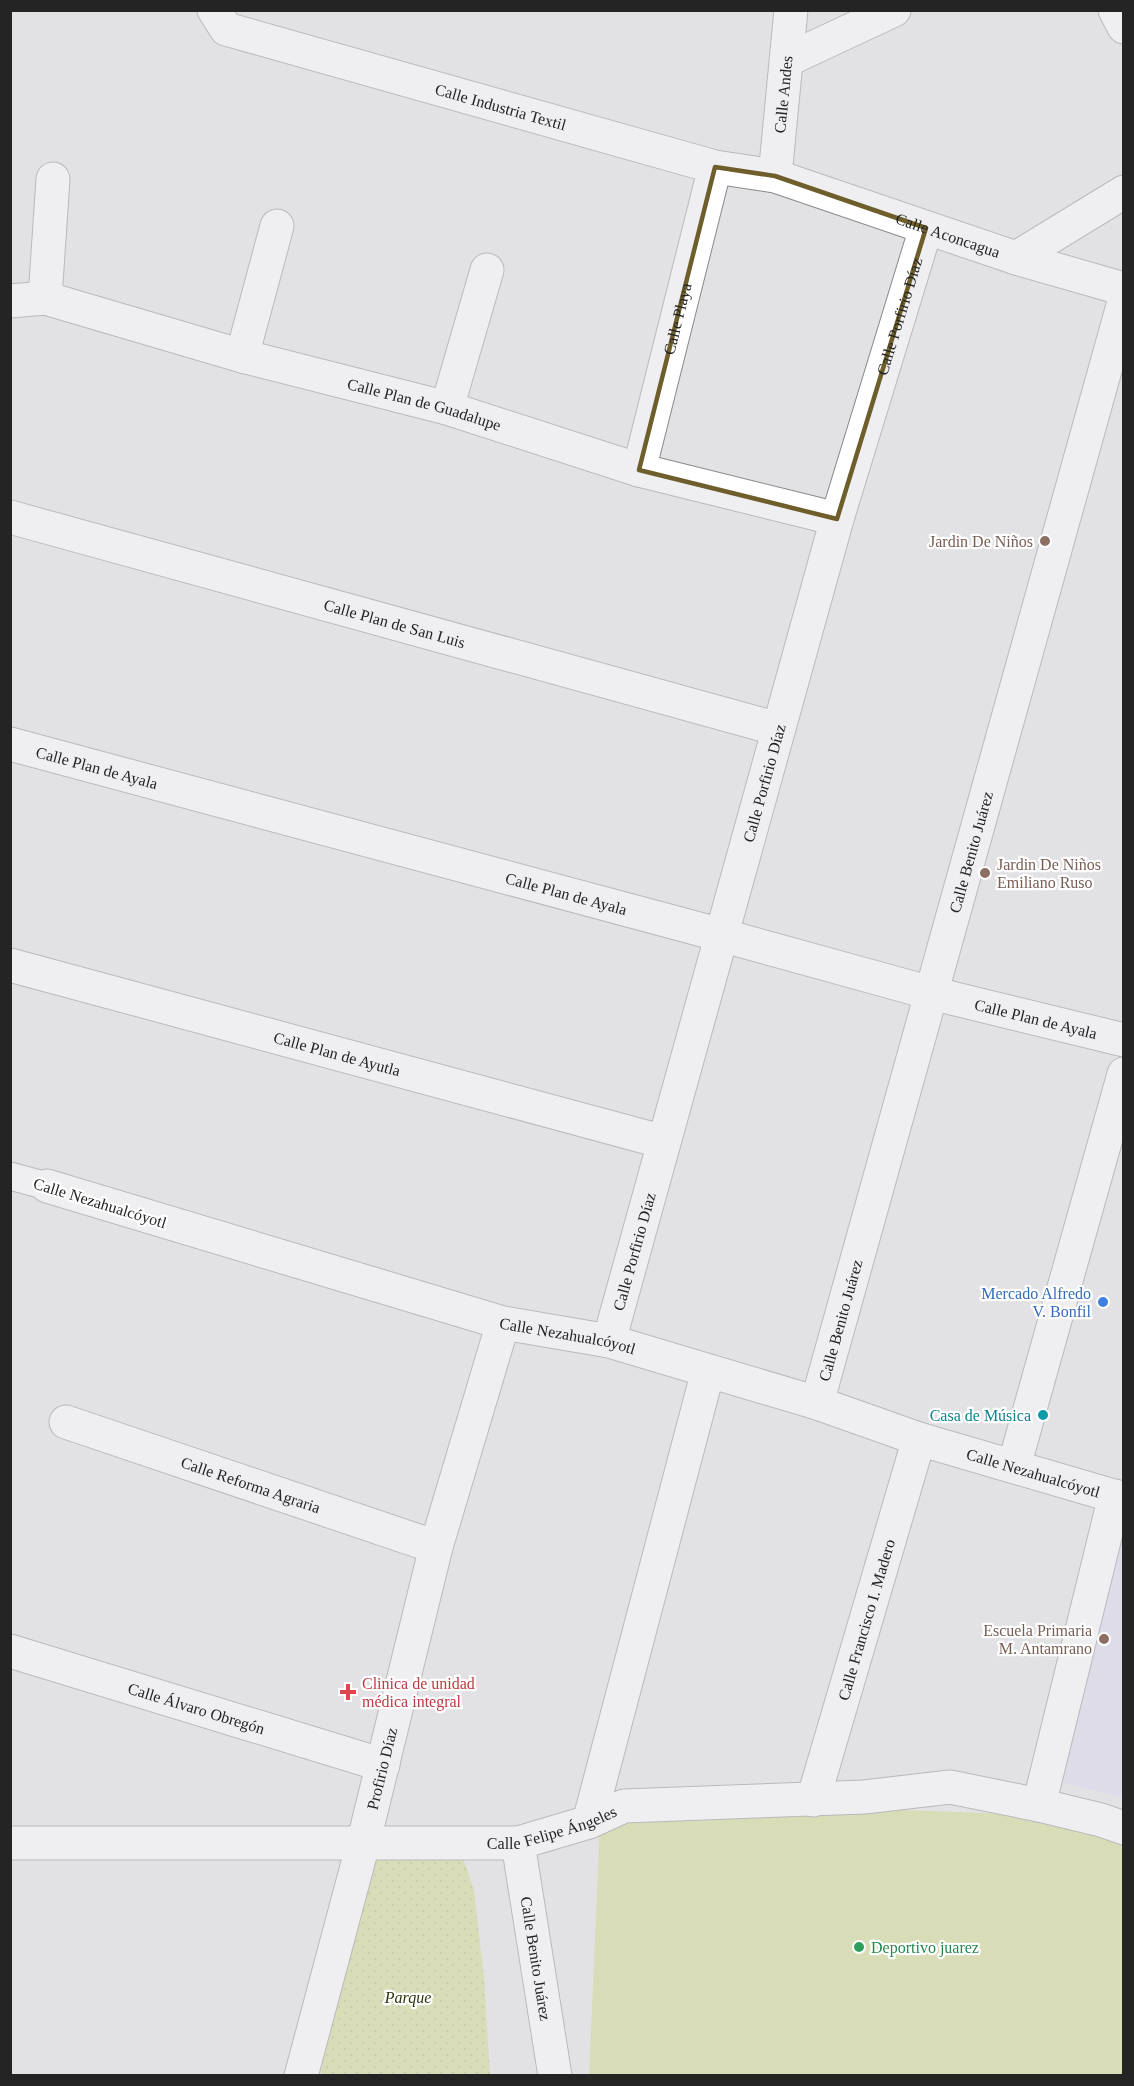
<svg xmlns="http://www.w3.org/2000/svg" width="1134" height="2086" font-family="Georgia,serif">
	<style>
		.education { fill: #d8d5eb }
		.green { fill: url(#green-dots) }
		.pitch { fill: #cdd882 }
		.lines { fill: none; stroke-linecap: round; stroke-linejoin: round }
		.pedestrian-casing { stroke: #89898c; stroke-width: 29 }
		.minor-casing { stroke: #89898c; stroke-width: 35 }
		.pedestrian { stroke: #fff; stroke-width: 27 }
		.minor { stroke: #fff; stroke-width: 33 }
		.marked { fill: none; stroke: #6d5e2c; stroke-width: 4.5; stroke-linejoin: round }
		.education-dot { fill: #8d6e63; stroke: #fff; stroke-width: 2 }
		.shop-dot { fill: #3f7fe0; stroke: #fff; stroke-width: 2 }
		.culture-dot { fill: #0f9aa8; stroke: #fff; stroke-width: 2 }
		.health-dot { fill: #e0444e; stroke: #fff; stroke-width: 2 }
		.leisure-dot { fill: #2e9e5b; stroke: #fff; stroke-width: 2 }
		.labels { text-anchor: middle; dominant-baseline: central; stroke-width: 4.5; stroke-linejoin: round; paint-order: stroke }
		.street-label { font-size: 16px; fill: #242425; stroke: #fff }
		.education-label { font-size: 16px; fill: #785e54; stroke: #fff; text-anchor: end }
		.shop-label { font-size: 16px; fill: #366cbe; stroke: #fff; text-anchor: end }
		.culture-label { font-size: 16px; fill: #0d838f; stroke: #fff; text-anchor: end }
		.health-label { font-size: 16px; fill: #be3a42; stroke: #fff; text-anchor: start }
		.leisure-label { font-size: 16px; fill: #27864d; stroke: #fff; text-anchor: start }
		.park-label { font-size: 16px; font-style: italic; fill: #31340e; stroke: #fff }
	</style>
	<defs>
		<pattern id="green-dots" width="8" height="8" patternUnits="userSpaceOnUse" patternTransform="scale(1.5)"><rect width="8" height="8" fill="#cdd882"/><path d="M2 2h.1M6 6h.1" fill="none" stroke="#b0b970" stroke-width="1.8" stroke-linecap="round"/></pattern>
	</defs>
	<rect width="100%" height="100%" fill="#e2e2e5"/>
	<path class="education" d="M1124 1499 1123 1798 1053 1780Z"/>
	<path class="green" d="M453 1850 464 1861 474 1890 484 1977 490 2075H323L313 2059 364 1855Z"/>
	<path class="pitch" d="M601 1799 1123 1818V2075L589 2076Z"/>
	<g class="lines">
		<defs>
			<path id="pedestrian" d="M10 1176 47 1186"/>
			<g id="minor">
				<path id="s1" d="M214 10 226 29 715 167 775 176 1016 258 1124 289"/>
				<path d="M1115 10 1124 27"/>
				<path d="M787 60 894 10"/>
				<path id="s2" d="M775 176 791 10"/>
				<path d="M1016 258 1124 192"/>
				<path d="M45 298 53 179"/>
				<path id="s3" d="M10 301 45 298 242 356 447 408 639 470 837 519"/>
				<path d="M242 356 277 226"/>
				<path d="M447 408 487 270"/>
				<path id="s4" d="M639 470 715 167"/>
				<path id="s5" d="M10 517 778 729"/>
				<path id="s6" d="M10 744 721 935 931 993 1124 1040"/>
				<path id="s7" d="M10 965 664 1142"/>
				<path id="s8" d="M47 1186 503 1323 609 1341 817 1403 919 1439 1124 1499"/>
				<path id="s9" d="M609 1341 837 519 926 228"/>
				<path id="s10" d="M817 1403 1124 302"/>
				<path id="s11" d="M66 1422 436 1547"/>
				<path d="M1014 1466 1124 1074"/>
				<path id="s12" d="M10 1651 383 1765"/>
				<path id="s13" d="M813 1800 919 1439"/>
				<path d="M1039 1805 1115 1496"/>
				<path d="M589 1822 708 1371"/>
				<path id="s14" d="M10 1843H518L589 1822 624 1806 864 1797 950 1787 1039 1805 1101 1820 1124 1828"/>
				<path id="s15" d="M518 1843 555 2076"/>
				<path id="s16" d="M301 2076 363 1844 436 1547 503 1323"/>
			</g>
		</defs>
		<use href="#pedestrian" class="pedestrian-casing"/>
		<use href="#minor" class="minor-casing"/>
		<use href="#pedestrian" class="pedestrian"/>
		<use href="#minor" class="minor"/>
	</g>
	<path d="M0 0H1134V2086H0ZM715 167 775 176 926 228 837 519 639 470Z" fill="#e2e2e5" fill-opacity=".55" fill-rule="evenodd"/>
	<path class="marked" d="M715 167 775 176 926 228 837 519 639 470Z"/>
	<g class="education-dot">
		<circle cx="1045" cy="541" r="6"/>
		<circle cx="985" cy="873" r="6"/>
		<circle cx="1104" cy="1639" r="6"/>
	</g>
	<circle class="shop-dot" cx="1103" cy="1302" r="6"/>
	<circle class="culture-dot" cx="1043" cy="1415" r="6"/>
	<path class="health-dot" d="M345 1683h6v6h6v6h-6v6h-6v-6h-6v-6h6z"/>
	<circle class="leisure-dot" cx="859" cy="1947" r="6"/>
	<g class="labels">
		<g class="street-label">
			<text stroke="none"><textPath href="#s2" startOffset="82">Calle Andes</textPath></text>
			<text stroke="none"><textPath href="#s1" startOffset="308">Calle Industria Textil</textPath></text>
			<text stroke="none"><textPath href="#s1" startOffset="774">Calle Aconcagua</textPath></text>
			<text stroke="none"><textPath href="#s9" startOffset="1065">Calle Porfirio Díaz</textPath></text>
			<text stroke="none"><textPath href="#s4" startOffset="156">Calle Playa</textPath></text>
			<text stroke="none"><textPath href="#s3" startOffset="429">Calle Plan de Guadalupe</textPath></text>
			<text stroke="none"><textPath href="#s5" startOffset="399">Calle Plan de San Luis</textPath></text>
			<text stroke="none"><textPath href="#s6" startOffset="90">Calle Plan de Ayala</textPath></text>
			<text stroke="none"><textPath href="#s9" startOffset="579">Calle Porfirio Díaz</textPath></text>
			<text stroke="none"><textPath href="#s10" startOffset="572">Calle Benito Juárez</textPath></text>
			<text stroke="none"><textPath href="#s6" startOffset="576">Calle Plan de Ayala</textPath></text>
			<text stroke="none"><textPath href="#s6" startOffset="1062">Calle Plan de Ayala</textPath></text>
			<text stroke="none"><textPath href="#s7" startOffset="339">Calle Plan de Ayutla</textPath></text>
			<text transform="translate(100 1203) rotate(17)">Calle Nezahualcóyotl</text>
			<text stroke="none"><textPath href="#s9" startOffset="93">Calle Porfirio Díaz</textPath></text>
			<text stroke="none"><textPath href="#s10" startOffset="86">Calle Benito Juárez</textPath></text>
			<text stroke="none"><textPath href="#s8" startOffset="542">Calle Nezahualcóyotl</textPath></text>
			<text stroke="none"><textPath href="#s8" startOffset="1028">Calle Nezahualcóyotl</textPath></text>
			<text stroke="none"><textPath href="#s11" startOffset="195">Calle Reforma Agraria</textPath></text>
			<text stroke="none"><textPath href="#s13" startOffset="188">Calle Francisco I. Madero</textPath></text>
			<text stroke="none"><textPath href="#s12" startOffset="195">Calle Álvaro Obregón</textPath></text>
			<text stroke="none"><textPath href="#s16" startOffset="318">Profirio Díaz</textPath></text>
			<text stroke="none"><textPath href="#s14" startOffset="544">Calle Felipe Ángeles</textPath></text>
			<text stroke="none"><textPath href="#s15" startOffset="117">Calle Benito Juárez</textPath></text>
		</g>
		<g class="education-label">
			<text x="1033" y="541">Jardin De Niños</text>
			<text x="997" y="864" text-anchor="start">Jardin De Niños<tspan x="997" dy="18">Emiliano Ruso</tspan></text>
			<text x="1092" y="1630">Escuela Primaria<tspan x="1092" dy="18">M. Antamrano</tspan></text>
		</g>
		<g class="shop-label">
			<text x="1091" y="1293">Mercado Alfredo<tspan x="1091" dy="18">V. Bonfil</tspan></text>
		</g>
		<g class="culture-label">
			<text x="1031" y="1415">Casa de Música</text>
		</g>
		<g class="health-label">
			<text x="362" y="1683">Clinica de unidad<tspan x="362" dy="18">médica integral</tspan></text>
		</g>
		<g class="leisure-label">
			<text x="871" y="1947">Deportivo juarez</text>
		</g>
		<g class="park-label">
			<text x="408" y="1997">Parque</text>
		</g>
	</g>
	<rect width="1134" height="2086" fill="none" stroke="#242425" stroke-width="24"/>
</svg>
